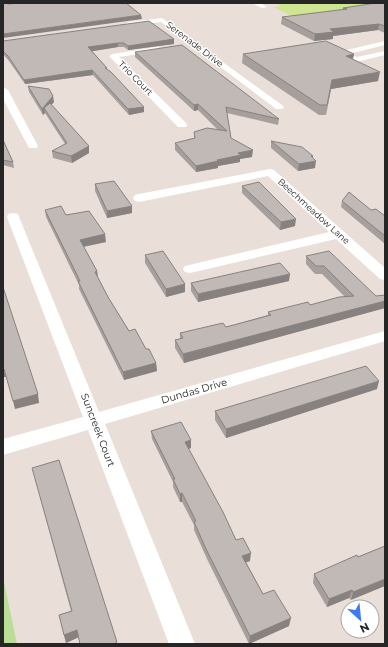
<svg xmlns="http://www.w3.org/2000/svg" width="388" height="647" font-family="Montserrat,sans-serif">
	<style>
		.green { fill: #bade96 }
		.pitch { fill: #cee592 }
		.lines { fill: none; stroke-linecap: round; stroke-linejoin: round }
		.minor { fill: #fff; fill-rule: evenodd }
		.wall { fill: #a69f9c }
		.shaded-wall { fill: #87827f }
		.building { fill: #c1b9b5; stroke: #87827f }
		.labels { text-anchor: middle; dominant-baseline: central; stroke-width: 3; stroke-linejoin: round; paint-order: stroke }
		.far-street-label { font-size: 9px; fill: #262626; stroke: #fff }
		.street-label { font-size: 10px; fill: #262626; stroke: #fff }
	</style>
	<rect width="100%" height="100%" fill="#e9dfd8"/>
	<path class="green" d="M4 582 17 644H3Z"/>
	<path class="pitch" d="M276 3H377L383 5 294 17 273 7 281 6Z"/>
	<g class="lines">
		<path class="minor" d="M252 3H260L267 7 262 8Z
			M162 18 282 105 284 107 282 109H276L161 22 129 26 125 24 129 22Z
			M385 41V45L349 54 357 57 385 51V55L356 62 337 54 338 52Z
			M156 47H159V51L119 57 186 123 187 125 186 127H178L109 56 113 54Z
			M3 87 8 90 38 146 37 148H29L28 146 3 99Z
			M270 169 274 170 385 268V280L380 279 336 239 190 273 185 272 183 269 185 266 329 232 268 176 139 202 135 201 133 198 135 195 139 194Z
			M13 213 18 214 19 217 99 412 385 331V341L105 424 195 644H169L88 430 3 455V439L83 417 7 217 8 214Z"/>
	</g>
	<path class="wall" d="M385 3V33L378 30 333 36V39L314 41 281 24 282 17 342 10 343 8Z
		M174 39V44L128 50 124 47H118L92 51 107 68V70L144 107V112L129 115 93 75 25 84 9 61 3 54V41Z
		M135 52 279 119 278 125 227 113 231 138 252 157 240 159V162L218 166V168L196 172 175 150V143L194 138V132L218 130 198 110 194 111 135 57Z
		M243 54H354L353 59 378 81 331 89 326 115H319L242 63Z
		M28 86 54 102 51 105 89 146V153L72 163 53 158 52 151 65 144 45 113 43 115 29 92Z
		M3 140 13 162 14 168 3 165Z
		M271 141 313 158 315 168 298 171 271 148Z
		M95 184 132 213 107 218 95 191Z
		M242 186 295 226 280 230 242 193Z
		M342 201 371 210 385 216V244L341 207Z
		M45 210 66 215 106 242 84 247 97 271 98 278 108 297 129 331 146 349 156 363 157 371 124 380 79 289V285L46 217Z
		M145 255 185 292 166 297 145 263Z
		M306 256 376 296 385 295V308L184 363 175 348V340L180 339V333L226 327 268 315V312L310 305 345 297 322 274H315L306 264Z
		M289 281 198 302 191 291V283Z
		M377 389 226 438 215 420V411Z
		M151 431 191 448 188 449 236 540 250 561 246 562 263 594 289 626 249 644 207 559 194 530V525L182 502H180L173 487V482L152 439Z
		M32 468 79 637 66 643 59 615 71 611Z
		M385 546 351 600 349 598 327 607 313 583 314 574Z"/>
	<path class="shaded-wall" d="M141 15 142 19 3 38V34Z
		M379 24 378 30 333 36V39L314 41 315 34 330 29Z
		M174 39V44L128 50V46Z
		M118 43V47L88 52V47Z
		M354 54 352 63 346 56Z
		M92 70 93 75 25 84 24 80Z
		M380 72 378 81 331 89 326 115 332 80Z
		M53 96 54 102 46 111 44 108 45 113 43 115 42 109Z
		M198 104V110L194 111V105Z
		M144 107V112L129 115 128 109Z
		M89 146V153L72 163 71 156Z
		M253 150 252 157 240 159V162L218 166V168L196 172V166L238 153Z
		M311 156H313L312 162 316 161 315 168 298 171 299 164Z
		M132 206V213L107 218V211Z
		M296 219 295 226 280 230 281 222Z
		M105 234 106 242 81 247 80 240Z
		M97 271 98 279 95 272Z
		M290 274 289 281 198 302V294Z
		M185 284V292L166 297V289Z
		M385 301V308L184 363 183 354Z
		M156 363 157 371 124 380 123 372Z
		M3 369H4L6 377H4Z
		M379 381 377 389 226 438V429Z
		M38 394 39 403 15 409 13 401Z
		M191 440V448L185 450V442Z
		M182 493V502H180V494Z
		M251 553 250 561 242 564V556Z
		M385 579V586L351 600 353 592Z
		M352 590 349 598 327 607 329 599Z
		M291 618 289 626 249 644 250 636Z
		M77 630 79 637 66 643 64 635Z"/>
	<path class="building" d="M3 3H6L8 4 20 3H126L141 15 3 34Z
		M376 3H385V26L379 24 330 29 334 32 315 34 282 17 347 9 343 8Z
		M149 21 174 39 128 46 124 43H118L88 47 107 68H105L111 72 144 107 128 109 92 70 24 80 8 56 3 51V41Z
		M326 41 354 54 346 56 380 72 332 80 327 105H320L243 54Z
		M182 45 279 119 226 107 231 138 253 150 238 153 241 155 217 160 218 161 196 166 175 143 195 138 194 132 207 128 227 131 198 104 194 105 135 52Z
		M28 86 49 89 53 96 42 109Z
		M50 103 89 146 71 156 52 151 67 143 44 108Z
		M3 140 13 162 3 160Z
		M271 141 302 147 313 156H311L316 161 299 164Z
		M114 181 132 206 107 211 95 184Z
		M259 182 296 219 281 222 242 186Z
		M349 192 371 210 376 209 385 216V236L342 201Z
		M61 206 66 215 89 211 105 234 80 240 97 271 95 272 108 297 129 331 135 329 146 349H149L156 363 123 372 78 281H80L45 210Z
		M163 251 185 284 166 289 145 255Z
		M329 251 376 296 385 295V301L183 354 175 340 183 338 180 333 223 323 226 327 271 315 268 312 308 302 310 305 339 297 354 296 324 266H316L306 256Z
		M280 263 290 274 198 294 191 283Z
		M3 287 38 394 13 401 4 369H3Z
		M366 366 379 381 226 429 215 411Z
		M181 422 191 440 185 442 223 512 236 540 243 538 251 553 242 556 263 594 274 590 291 618 250 636 207 551 194 522 196 521 182 493 180 494 173 479H175L151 431Z
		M59 460 117 642 115 643V644H80L77 630 64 635 59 615 72 611 32 468Z
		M385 546V579L353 592 352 590 329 599 314 574 357 555 358 557Z"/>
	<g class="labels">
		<g class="far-street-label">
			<text transform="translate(195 44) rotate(37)">Serenade Drive</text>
			<text transform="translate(136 78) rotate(45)">Trio Court</text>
			<text transform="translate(314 211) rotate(42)">Beechmeadow Lane</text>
		</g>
		<g class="street-label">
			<text transform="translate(194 391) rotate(-16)">Dundas Drive</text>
			<text transform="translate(98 430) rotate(69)">Suncreek Court</text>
		</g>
	</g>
	<rect width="388" height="647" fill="none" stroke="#262626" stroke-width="8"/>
	<g transform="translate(360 619) rotate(153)"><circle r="19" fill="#ffffff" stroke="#a8a8a8"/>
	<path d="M0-3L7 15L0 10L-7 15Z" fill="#3e7bf0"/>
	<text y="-6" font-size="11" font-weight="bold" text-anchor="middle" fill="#262626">N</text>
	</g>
</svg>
